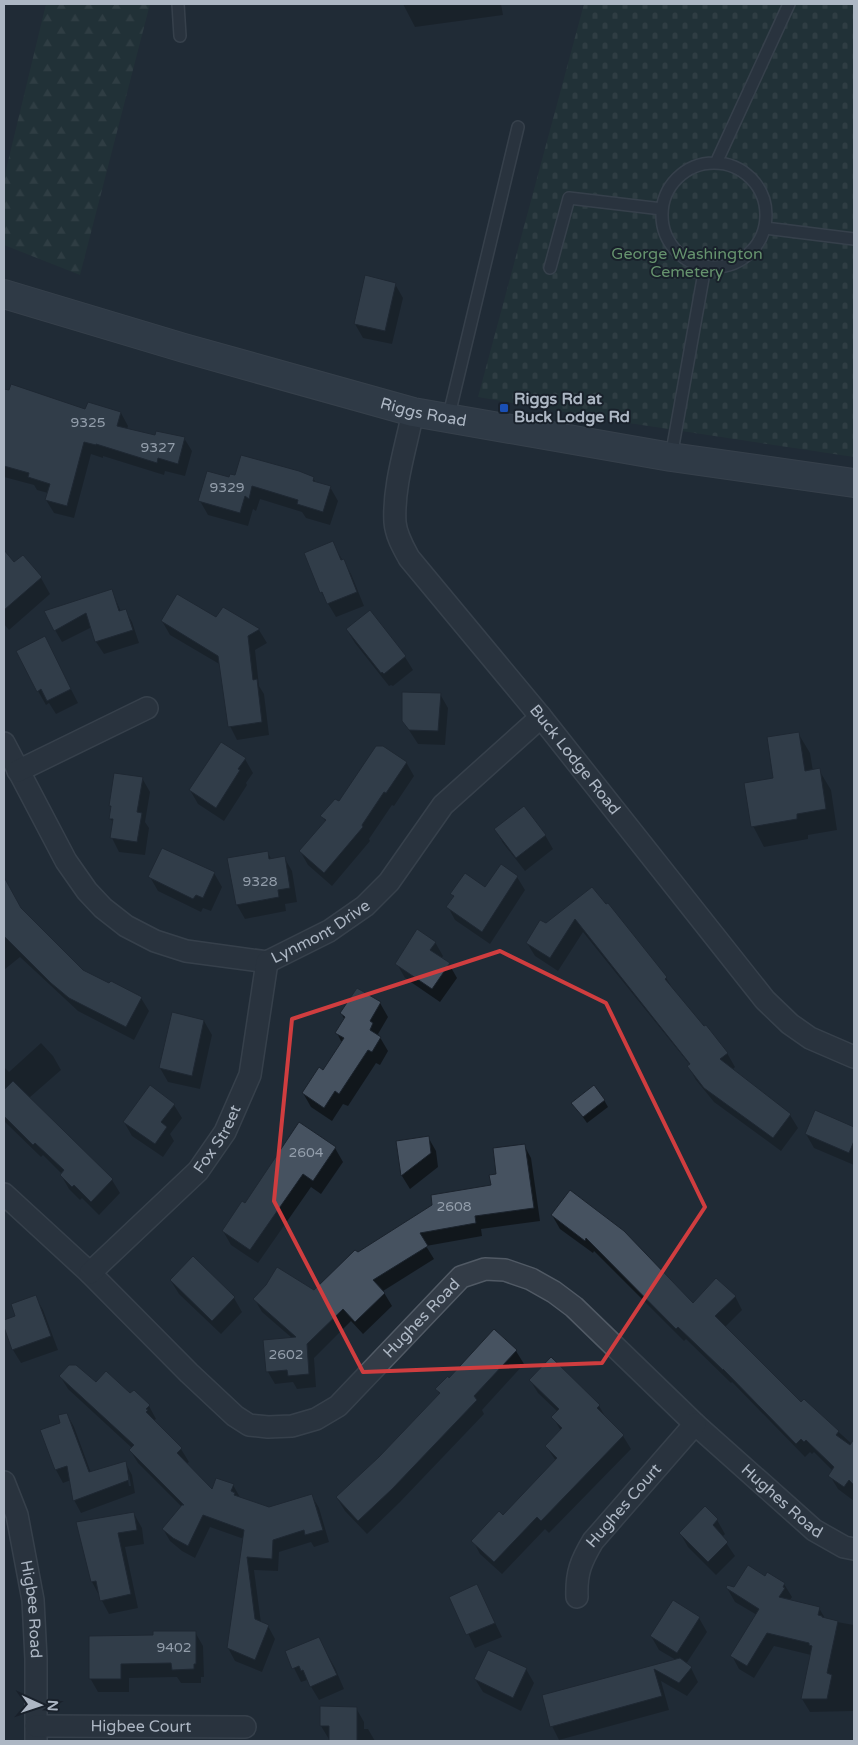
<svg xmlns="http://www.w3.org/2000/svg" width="858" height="1745" font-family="'Varela Round',sans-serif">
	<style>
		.forest { fill: url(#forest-firs) }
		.cemetery { fill: url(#cemetery-stones) }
		.shadow { fill: #0007; fill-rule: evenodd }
		.building { fill: #465260; stroke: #1b232d }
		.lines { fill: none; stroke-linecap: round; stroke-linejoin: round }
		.service-casing { stroke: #515a65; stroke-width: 14 }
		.minor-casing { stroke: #515a65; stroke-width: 24 }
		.secondary-casing { stroke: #515a65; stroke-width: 30 }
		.service { stroke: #333c47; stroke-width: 11 }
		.minor { stroke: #333c47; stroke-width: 21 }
		.secondary { stroke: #414c5a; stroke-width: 28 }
		.marked { fill: none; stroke: #d03d3f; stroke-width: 4; stroke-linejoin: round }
		.transit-dot { fill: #1a4fb4; stroke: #19212b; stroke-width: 2 }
		.labels { text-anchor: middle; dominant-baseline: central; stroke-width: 4; stroke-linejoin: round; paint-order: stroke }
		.number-label { font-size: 14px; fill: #939eab }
		.park-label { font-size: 16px; fill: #66936e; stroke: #19212b }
		.poi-label { font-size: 16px; font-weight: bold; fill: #adb7c4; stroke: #19212b; text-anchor: start }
		.street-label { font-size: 16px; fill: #adb7c4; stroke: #19212b }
	</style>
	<defs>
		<pattern id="forest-firs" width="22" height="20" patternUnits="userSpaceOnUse" patternTransform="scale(1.25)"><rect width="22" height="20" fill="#233838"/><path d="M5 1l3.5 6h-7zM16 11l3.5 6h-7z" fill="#405353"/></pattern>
		<pattern id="cemetery-stones" width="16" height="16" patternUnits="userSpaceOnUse" patternTransform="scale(1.25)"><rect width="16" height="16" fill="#233838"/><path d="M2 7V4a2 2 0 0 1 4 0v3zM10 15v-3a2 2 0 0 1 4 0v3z" fill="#405353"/></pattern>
	</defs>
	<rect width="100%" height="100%" fill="#202b36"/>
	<path class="forest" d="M46 4H150L80 275 4 245V178Z"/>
	<path class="cemetery" d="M584 4H854V457L615 421 478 397Z"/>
	<path class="shadow" d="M403 4H501L503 15 415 27Z
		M395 284 403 298 392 344 363 338 355 324Z
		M4 390 86 410 88 403 121 413 128 426 127 429 155 437 184 438 192 451 185 476 165 471 164 475 103 456V458L91 454 74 518 54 513 46 500 48 493 37 490 34 485 4 477V438L6 432H4Z
		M313 478 316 483 330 487 338 501 330 525 306 518 302 512 260 499 256 511 253 509 248 526 208 515 200 501 230 479Z
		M332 543 351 574 364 606 336 617 321 592Z
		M12 562 41 578 50 594 9 630 4 624V569Z
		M112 591 121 612 125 610 132 622 139 643 104 654 96 642 92 627 62 642 55 630Z
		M223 608 259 630 267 643 255 650 259 686 264 694 269 735 237 740 230 726 221 665 170 635 162 621 217 619Z
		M347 630 405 657 413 670 393 686 391 685 389 686 355 643Z
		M52 652 78 703 56 714 49 703 46 705 38 691Z
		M440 694 448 708 445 745 418 744 403 721Z
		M798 733 810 753 813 771 819 770 831 790 837 830 808 835V839L764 847 753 826Z
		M245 759 253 773 246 783 247 785 224 821 198 804 190 790Z
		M406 762 414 776 394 806 392 805 369 839 370 841 332 886 308 865 300 851 326 822 322 816Z
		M142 778 150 792 145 822 149 828 145 855 119 852 112 838 114 824 110 818 112 808 110 806Z
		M495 829 545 835 553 849 525 871 503 843Z
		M267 852 272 860 284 857 292 871 297 902 285 904 286 911 245 919 237 905Z
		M214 873 222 887 211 911 203 908 201 912 158 891 150 877Z
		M517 877 525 890 490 944 455 920 448 907 454 898 452 894 486 889Z
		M4 878 21 910 82 971 141 998 149 1011 134 1040 78 1011 20 957 4 970Z
		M608 904 666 978 675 992 727 1053 735 1067 732 1070 790 1115 798 1128 781 1151 714 1102 696 1080 688 1066 690 1065 583 932 558 971 535 956 527 943 546 925Z
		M435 942 443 956 441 959 449 964 457 978 440 1002 405 978 397 964Z
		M380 1003 388 1017 378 1034 388 1051 380 1065 376 1063 348 1106 343 1104 332 1121 311 1107 303 1093 323 1072 342 1043 337 1033 345 1020 341 1013Z
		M204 1021 212 1035 200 1089 168 1082 160 1068Z
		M41 1043 53 1056 61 1070 29 1098 112 1180 120 1193 99 1215 82 1198 80 1200 69 1189 61 1175 62 1174 43 1155 41 1157 4 1121V1067L9 1072Z
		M604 1100 608 1107 587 1123 573 1103Z
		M174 1105 182 1118 170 1134 174 1141 163 1157 132 1136 124 1122Z
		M816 1111 854 1128V1165L814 1148 806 1134Z
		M428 1137 436 1151 438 1167 410 1189 402 1176 397 1142Z
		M524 1145 531 1158 540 1221 481 1229 482 1236 426 1246 434 1259 383 1291 392 1306 363 1334 351 1321 314 1358 316 1387 297 1389 293 1382 275 1384 268 1372 292 1338 262 1312 255 1300 314 1292 358 1254 492 1186 498 1175Z
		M335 1148 343 1162 321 1194 311 1187 258 1263 231 1245 223 1231 245 1205Z
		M552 1215 693 1305 735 1296 742 1310 724 1328 801 1403 804 1401 852 1444 854 1448V1501L838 1489 830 1476 833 1471 814 1452 812 1454 810 1452 805 1457 732 1382 731 1383 686 1339 684 1341 594 1251 593 1253 560 1229Z
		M193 1258 234 1298 242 1312 221 1334 179 1294 171 1281Z
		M35 1296 43 1310 58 1350 21 1363 13 1350 4 1321 17 1317Z
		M516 1351 524 1364 482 1410 484 1414 400 1502 367 1534 345 1511 337 1498 380 1458 440 1395 437 1389 449 1379Z
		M60 1376 96 1384 130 1395 149 1406 156 1419 153 1421 181 1449 189 1462 186 1464 212 1491 233 1485 241 1499 269 1508 312 1496 319 1508 329 1542 314 1547 311 1542 279 1552 278 1571 254 1570 261 1623 268 1626 275 1639 262 1672 235 1661 228 1648 244 1539 210 1527 195 1558 182 1551 170 1541 163 1529 182 1507 138 1463 130 1450 132 1448 68 1389Z
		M530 1380 599 1406 606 1418 623 1436 631 1449 549 1533 545 1529 502 1574 480 1554 473 1541 503 1516 556 1461 546 1446 561 1431 553 1417 558 1412 538 1393Z
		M67 1414 74 1427 91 1473 125 1462 132 1475 135 1493 81 1513 74 1500 71 1480 63 1483 56 1470 42 1431 61 1424ZM127 1475H129L131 1486H129Z
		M705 1508 717 1520 725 1534 722 1537 735 1556 716 1575 688 1547 680 1533Z
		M134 1514 142 1528 144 1544 125 1547 138 1608 109 1614 92 1582 78 1523Z
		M765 1577 784 1584 792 1597 790 1600 819 1608 826 1620 854 1625V1711L810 1712 802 1699 811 1655 774 1646 754 1678 739 1669 732 1656 757 1615 735 1602 727 1588H734Z
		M477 1586 502 1637 475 1648 451 1597Z
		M699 1618 707 1632 686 1664 691 1668 698 1682 687 1696 661 1681 669 1710 559 1740 552 1726 543 1696 676 1660 659 1650 651 1636Z
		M195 1632 203 1646 204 1677H201V1683H181L177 1677 129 1678V1692H98L90 1678 154 1637Z
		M318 1638 335 1668 344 1689 319 1700 307 1680 301 1682 286 1652Z
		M526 1669 534 1683 521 1711 483 1692 475 1679Z
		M356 1708 364 1722V1729H368L375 1741H330L321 1726Z"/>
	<path class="building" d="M365 275 396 283 385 331 354 324Z
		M11 384 85 409 88 402 121 412 117 426 155 435 156 431 185 437 178 464 158 458 157 463 96 444V445L84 442 67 506 45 500 50 484 28 477 29 473 4 466V389L9 390Z
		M241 455 299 471 314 477 313 481 331 486 323 512 297 504 298 500 252 486 249 499 245 496 240 513 198 501 207 471 229 477 230 474 235 475Z
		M333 541 341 560 344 559 357 592 327 604 322 592 320 593 304 553Z
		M4 550 14 562 23 555 42 577 4 610Z
		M112 589 119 611 126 609 133 630 95 642 86 613 54 631 44 611Z
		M177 594 216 617 223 607 260 629 248 636 253 680 257 679 262 722 228 727 218 656 161 621Z
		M370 610 406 656 384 674 382 672 381 673 346 629Z
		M45 636 71 689 47 701 41 689 37 692 16 651Z
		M402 692 441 693 438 731 409 730 402 721Z
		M799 732 805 771 820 768 826 809 797 814V819L751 827 744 783 773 778 767 737Z
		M221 742 246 758 238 769 240 770 216 808 189 790Z
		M376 746H383L407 762 386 793 384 792 362 825 363 827 324 873 299 851 326 820 320 816 335 799 339 801Z
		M114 773 143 777 137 812 142 813 137 842 110 838 113 819H109L111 806H109Z
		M524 806 546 835 516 858 494 829Z
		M162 848 215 872 203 898 196 895 193 899 148 877Z
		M268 851 269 859 285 856 290 888 278 890 279 897 236 905 227 858Z
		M501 864 518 876 482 932 446 907 454 896 450 894 465 873 485 887Z
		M4 877 21 908 83 970 109 983 111 981 142 997 126 1027 69 998 51 983 4 936Z
		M592 887 606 904 608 903 667 977 665 979 704 1026 706 1025 728 1053 720 1059 791 1114 773 1138 704 1088 687 1066 690 1064 575 919 550 958 526 943 540 920 546 923Z
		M417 929 436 942 430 950 450 963 432 989 395 964Z
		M357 988 381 1002 370 1021 373 1023 370 1030 381 1037 372 1052 368 1050 339 1094 335 1091 324 1108 302 1093 319 1067 323 1070 344 1038 335 1033 345 1017 340 1013Z
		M172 1012 204 1020 192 1076 159 1068Z
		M13 1081 113 1179 91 1202 74 1185 72 1187 60 1175 64 1170 35 1143 33 1145 4 1116V1090Z
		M150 1085 175 1104 161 1122 167 1127 155 1144 123 1122Z
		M594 1085 605 1100 583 1117 571 1103Z
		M815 1110 854 1127V1141L849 1153 805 1134Z
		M299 1122 336 1147 313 1181 303 1174 250 1250 222 1231 242 1201 245 1203Z
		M429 1136 431 1153 401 1176 396 1141Z
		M525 1144 534 1208 475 1216 476 1223 420 1233 428 1246 373 1280 385 1293 355 1322 343 1309 307 1344 309 1374 288 1376 287 1370 266 1372 263 1340 296 1337 253 1299 266 1285 277 1267 314 1290 355 1250 358 1252 432 1205 431 1195 491 1185 489 1175 496 1174 493 1148Z
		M570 1190 624 1231 693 1303 716 1278 736 1296 715 1316 801 1402 804 1399 839 1431 836 1435 850 1445 854 1439V1485L849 1480 844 1487 828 1476 834 1467 806 1440 804 1442 801 1439 796 1444 723 1369V1370L678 1327 676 1329 586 1238 585 1241 551 1215Z
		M193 1256 235 1297 212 1321 170 1280Z
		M36 1295 51 1336 12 1350 4 1327V1320L15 1316 11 1304Z
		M494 1329 517 1350 474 1396 477 1400 392 1489 358 1521 336 1497 379 1457 440 1393 435 1389 448 1376 449 1378Z
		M551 1357 600 1405 597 1408 624 1435 541 1521 537 1517 494 1562 471 1541 499 1511 503 1515 557 1458 545 1446 562 1428 551 1417 559 1409 529 1380Z
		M69 1365H76L96 1382 106 1371 130 1393 134 1390 150 1405 146 1409 148 1410 146 1412 182 1448 177 1453 212 1489 216 1478 234 1484 231 1491 235 1493 234 1495 269 1507 312 1494 323 1530 305 1535 304 1530 273 1540 272 1559 247 1557 255 1619 269 1625 255 1660 227 1648 244 1530 203 1515 188 1546 173 1538 162 1529 182 1505H184L129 1450 134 1445 59 1376Z
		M67 1413 89 1472 126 1461 129 1480 73 1501 67 1466 55 1470 40 1430 60 1423 58 1415Z
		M705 1506 718 1519 713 1525 728 1542 708 1562 679 1533Z
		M134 1512 137 1530 118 1533 131 1594 100 1601 96 1581 91 1582 76 1522Z
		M748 1565 765 1576 767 1572 785 1583 783 1587 785 1588 779 1597 820 1607 818 1615 822 1616V1617L838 1621 827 1673 832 1675 827 1699H801L812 1646 809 1645V1643L767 1633 747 1666 730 1656 759 1609 726 1588 727 1585 734 1587Z
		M477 1584 495 1623 466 1635 449 1597Z
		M673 1600 700 1617 677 1653 650 1636Z
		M153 1631H196V1664H194V1669L172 1670 171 1663 121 1664V1679H89V1636L153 1635Z
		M319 1637 337 1675 310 1687 303 1670 301 1671 299 1666 292 1669 285 1651Z
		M488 1650 527 1668 513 1698 474 1679Z
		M680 1658 692 1667 679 1683 654 1669 662 1696 550 1727 542 1695Z
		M320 1706 357 1707V1741H329V1726H320Z"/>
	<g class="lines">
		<defs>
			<path id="service" d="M178 4 180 36
				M662 215a52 52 0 1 1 104 0a52 52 0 1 1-104 0Z
				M716 163 789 4
				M765 228 854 239
				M550 268 569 198 662 209
				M448 419 518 127
				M671 457 705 267"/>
			<g id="minor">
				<path id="s1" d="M413 412C406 447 393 486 395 522 396 535 403 547 409 558L541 717 765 1000 790 1024 810 1038 854 1057"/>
				<path id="s2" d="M4 743 66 861 87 891 103 908 126 926 155 941 186 951 267 962 329 931 365 906 389 882 443 805 541 717"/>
				<path d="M18 771 147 708"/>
				<path id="s3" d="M4 1194 90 1273 189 1373 235 1416 249 1425 268 1427 292 1426 316 1419 338 1406 461 1277 485 1269 505 1270 531 1279 554 1292 574 1307 695 1424 814 1530 844 1547 854 1549"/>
				<path id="s4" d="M90 1273 198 1171 225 1132 250 1075 267 962"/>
				<path id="s5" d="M4 1482 17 1515 33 1600 36 1659V1741"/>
				<path id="s6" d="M577 1597C576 1573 581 1561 593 1541L695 1424"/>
				<path id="s7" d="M36 1726 245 1727"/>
			</g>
			<g id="secondary">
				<path id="s8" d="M4 294 184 348 413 412 671 457 854 483"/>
			</g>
		</defs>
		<use href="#service" class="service-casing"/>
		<use href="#minor" class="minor-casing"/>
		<use href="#secondary" class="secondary-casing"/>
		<use href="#service" class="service"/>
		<use href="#minor" class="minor"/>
		<use href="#secondary" class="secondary"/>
	</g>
	<path d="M0 0H858V1745H0ZM500 951 606 1003 705 1207 602 1363 363 1372 274 1201 292 1019Z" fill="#202b36" fill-opacity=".55" fill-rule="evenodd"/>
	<path class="marked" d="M500 951 606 1003 705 1207 602 1363 363 1372 274 1201 292 1019Z"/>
	<rect class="transit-dot" x="499" y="403" width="10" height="10" rx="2.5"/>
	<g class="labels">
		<g class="number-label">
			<text x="88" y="422">9325</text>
			<text x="158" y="447">9327</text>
			<text x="227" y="487">9329</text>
			<text x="260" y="881">9328</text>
			<text x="306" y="1152">2604</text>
			<text x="454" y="1206">2608</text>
			<text x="286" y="1354">2602</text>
			<text x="174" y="1647">9402</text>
		</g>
		<g class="park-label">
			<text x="687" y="254">George Washington<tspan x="687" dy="18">Cemetery</tspan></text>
		</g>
		<g class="poi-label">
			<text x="514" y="399">Riggs Rd at<tspan x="514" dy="18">Buck Lodge Rd</tspan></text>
		</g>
		<g class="street-label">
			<text stroke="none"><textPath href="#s8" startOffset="436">Riggs Road</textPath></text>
			<text stroke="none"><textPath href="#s1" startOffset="412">Buck Lodge Road</textPath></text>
			<text stroke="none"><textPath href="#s2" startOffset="431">Lynmont Drive</textPath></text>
			<text stroke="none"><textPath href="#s4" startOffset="186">Fox Street</textPath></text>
			<text stroke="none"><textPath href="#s3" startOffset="552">Hughes Road</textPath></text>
			<text stroke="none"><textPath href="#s3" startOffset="1018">Hughes Road</textPath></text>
			<text stroke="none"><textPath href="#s6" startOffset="106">Hughes Court</textPath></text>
			<text stroke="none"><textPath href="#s5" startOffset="131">Higbee Road</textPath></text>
			<text stroke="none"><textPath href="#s7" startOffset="105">Higbee Court</textPath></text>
		</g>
	</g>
	<rect width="858" height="1745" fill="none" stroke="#adb7c4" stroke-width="10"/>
	<g transform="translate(40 1705) rotate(93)" stroke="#19212b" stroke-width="4" paint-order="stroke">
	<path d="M0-4L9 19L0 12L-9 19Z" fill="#adb7c4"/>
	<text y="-8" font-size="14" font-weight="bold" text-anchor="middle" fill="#adb7c4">N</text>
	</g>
</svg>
